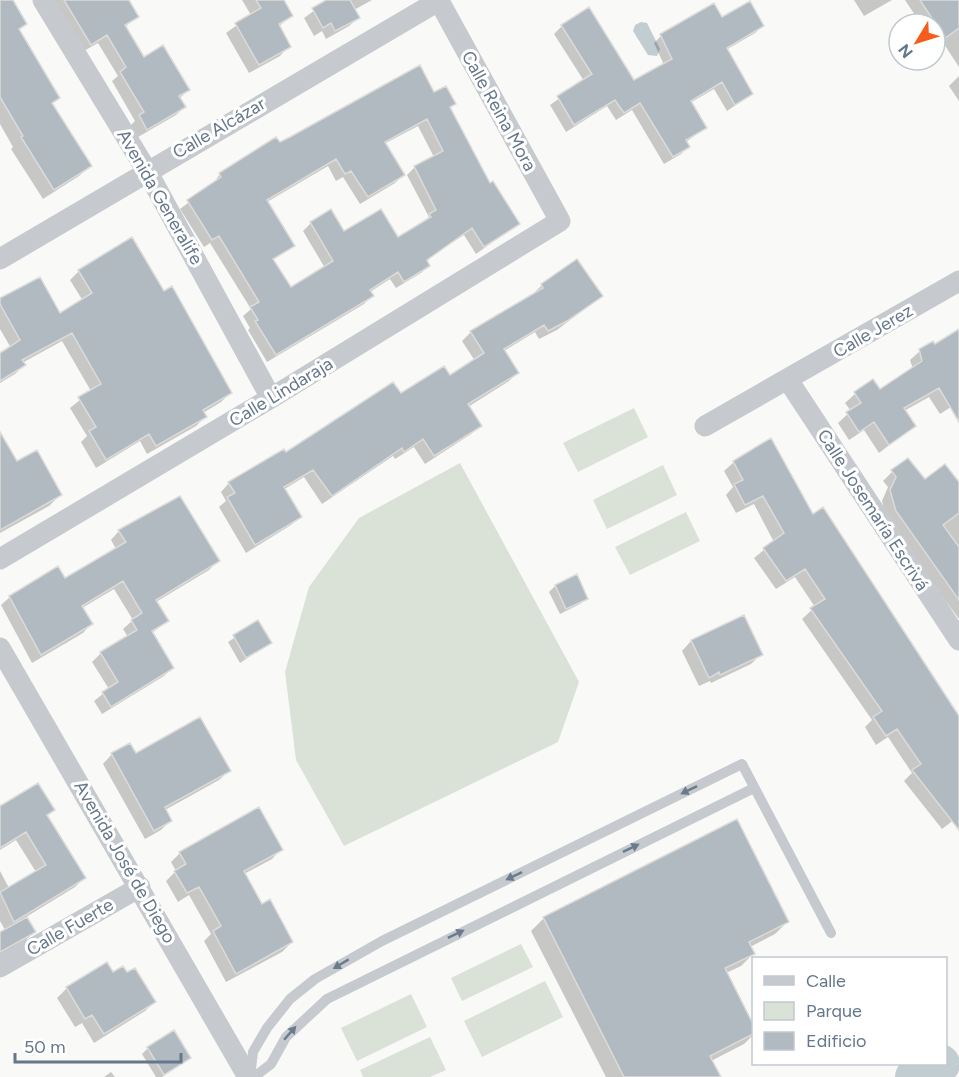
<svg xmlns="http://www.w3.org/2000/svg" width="959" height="1077" font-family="Figtree,sans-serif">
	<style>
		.green { fill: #dae2d7 }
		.water { fill: #c2cdd2 }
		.shadow { fill: #0003; fill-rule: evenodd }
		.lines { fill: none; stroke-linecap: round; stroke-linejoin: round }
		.river { stroke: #c2cdd2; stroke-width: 40 }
		.building { fill: #b1b9c1; stroke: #dbdbd9; stroke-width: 1.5; fill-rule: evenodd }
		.lane { stroke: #c6cacf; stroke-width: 10 }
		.street { stroke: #c6cacf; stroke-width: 21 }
		.oneway { fill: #6a7b8e }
		.labels { text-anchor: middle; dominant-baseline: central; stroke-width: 6; stroke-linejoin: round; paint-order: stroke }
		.street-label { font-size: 18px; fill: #65778b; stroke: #fff }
	</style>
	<rect width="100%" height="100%" fill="#f9f9f7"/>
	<path class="green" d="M634 408 648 437 578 472 563 443Z
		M460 463 579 682 558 742 344 846 296 760 285 672 309 587 359 518Z
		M663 465 677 495 607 529 593 500Z
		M686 512 700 541 630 575 615 547Z
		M521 944 533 967 462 1001 451 978Z
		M545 981 563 1017 482 1057 464 1021Z
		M411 994 427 1027 357 1061 341 1028Z
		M430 1037 446 1070 430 1077H363L360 1070Z"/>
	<path class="water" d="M641 22 647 23 660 49 657 56 648 55 633 31 635 25Z"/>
	<path class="shadow" d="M0 0H12L26 24 18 31 59 98 51 105 90 166 79 176 43 199 11 149 13 147 0 124Z
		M50 0H128L137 16 125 27 144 59 188 90 179 99 184 107 176 115 138 137 131 125 135 121 112 81 118 76 98 43 82 52Z
		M242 0H282L291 16 278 27 289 46 280 56 249 73 226 33 251 15Z
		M329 0H372L354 10 358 18 349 26 326 39 322 31 314 36 304 18Z
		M854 0H892L864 16Z
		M905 0H959V67L942 41 935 45V24H921Z
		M722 19 763 25 755 33 726 50 752 94 727 111 714 89 690 103 705 128 686 142 688 147 681 154 664 164 632 110 616 120 607 106 566 132 550 105 584 81 554 34 562 26 634 82 664 65 654 43 661 36Z
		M959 76V101L949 86Z
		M434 94 454 104 449 109 489 185 518 224 476 254 464 235 436 253 426 262 428 266 421 273 396 288 390 279 370 292 372 296 364 304 267 362 248 330 250 328 243 316 251 309 210 243 204 247 180 209 213 184 220 174 279 144ZM418 126 434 157 415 167 407 175 429 217 398 239 344 233 311 223 303 231 325 268 290 289 272 261 293 245 267 202 328 166 336 181 343 177 360 204 395 183 403 175 384 144Z
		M79 271 164 293 230 393 221 402 203 413 205 417 196 426 147 454 140 441 96 468 81 442 87 436 70 408 91 391 62 341 22 363 24 365 15 374 0 383V355L11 348 0 329V300L59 315 83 301 70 280Z
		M542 285 601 296 557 330 539 339 535 332 504 351 517 373 509 381 468 407 480 426 471 434 425 464 414 447 395 459 393 456 322 504 304 477 283 490 300 517 291 525 246 553 219 507 226 501 221 492 229 483 400 395 449 377 475 361 462 341 471 332 533 294Z
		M959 344V402L940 414 929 397 904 411 914 426 879 453 864 430 849 440 838 423 851 411 845 403 855 394 873 381 880 391 913 369 910 360 920 351 935 346Z
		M0 435 16 464 60 495 49 506 0 533Z
		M734 462 813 516 959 719V816L942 829 904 781 912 773 888 737 876 745 865 727 872 720 802 619 815 607 795 577 776 589 754 558 774 542 754 504 736 513 726 495 733 487 724 471Z
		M892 472 924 481 959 484V619L887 521 882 501 888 487 883 481Z
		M119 531 218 561 209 570 156 602 167 621 152 633 172 668 164 676 102 714 94 701 109 689 92 662 101 653 128 637 123 629 133 620 114 589 82 608 91 624 83 633 32 663 1 605 10 597 65 580 116 549 111 540Z
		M555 586 586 598 580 604 560 614 549 592Z
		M743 617 761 654 751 664 711 683 710 681 699 686 682 651 691 641Z
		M258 622 270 643 240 663 228 642Z
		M112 754 135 755 229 771 219 780 165 810 170 821 161 830 145 839 103 764Z
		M0 808 53 810 47 817 84 878 75 887 26 917 34 932 25 941 0 956V933L5 930 0 921V871L9 888 36 872 16 840 0 850Z
		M281 849 272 859 244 874 261 906 292 942 282 952 226 982 204 941 211 934 189 895 178 902 166 881 176 871 171 862 180 853Z
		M544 918 787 922 775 934 750 947 753 954 741 966 726 973 754 1027V1034L744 1044 711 1061 719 1077H606L531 931Z
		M106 964 113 974 154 1002 145 1011 94 1043 82 1023 75 1027 57 998 67 988Z
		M148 1048 189 1058 162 1077H156L142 1054Z
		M111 1072 115 1077H104Z"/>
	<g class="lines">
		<path class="river" d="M915 1077 940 1064"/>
	</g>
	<path class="building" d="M0 0H13L27 24 19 29 60 98 52 103 92 166 54 190 21 137 23 136 0 97Z
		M64 0H129L139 17 125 25 144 57 163 45 190 90 179 96 186 107 147 130 139 115 144 112 120 72 126 67 107 35 91 45Z
		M256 0H284L293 16 279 24 291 47 259 65 235 23 261 8Z
		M326 0H350L360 18 335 31 331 23 323 28 312 8Z
		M920 0H959V28L945 38Z
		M750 1 764 26 727 48 753 94 735 105 722 82 691 101 707 128 686 140 690 147 673 157 640 103 624 113 615 100 574 125 557 96 592 74 561 25 589 7 634 80 672 59 660 34 714 3 722 17Z
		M420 65 434 92 446 86 456 104 450 107 490 183 493 181 520 224 484 247 472 228 427 260 430 266 404 282 398 272 370 290 374 296 276 355 255 321 258 320 250 307 259 302 219 236 212 240 187 200 221 177 219 173 276 137 280 142 290 137ZM427 119 443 151 414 166 436 210 429 214 431 217 398 237 381 209 344 231 331 209 310 222 333 261 291 287 273 259 295 246 267 200 336 159 345 174 351 171 368 197 405 175 385 142Z
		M132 237 164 291 172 286 232 393 203 410 207 417 156 446 149 434 106 460 89 431 96 427 78 397 101 384 72 333 22 360 26 365 0 381V353L20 340 0 304V298L40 277 60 313 92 293 78 270Z
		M577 259 603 296 567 321 548 331 544 325 504 349 519 373 468 404 482 426 434 456 423 439 404 452 402 448 332 496 313 470 284 487 302 517 255 545 227 497 235 493 228 482 284 449 286 452 393 382 401 393 444 366 450 375 484 353 470 331 543 288 541 284Z
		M959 329V422L939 388 904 408 916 426 889 445 874 422 859 432 846 412 861 403 854 392 873 379 880 389 922 361 919 349 933 341 935 344Z
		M0 432 17 461 37 450 62 495 0 530Z
		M771 438 813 514 823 507 959 716V830L912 770 921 764 897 729 886 736 873 717 882 711 810 608 825 599 805 569 786 581 763 548 784 533 763 496 745 505 734 484 743 480 733 461Z
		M908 458 925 479 945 464 959 482V513L943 525 959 547V600L896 511 890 490 896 477 891 470Z
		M180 496 220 561 156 600 169 621 152 631 174 668 111 707 102 692 118 682 100 652 137 630 131 620 142 613 123 581 82 606 93 624 41 655 9 596 58 566 65 578 126 542 118 530Z
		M577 574 588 599 566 609 555 585Z
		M744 615 763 655 720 675 719 672 709 678 691 640Z
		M258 620 272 643 246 658 233 635Z
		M200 717 231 771 165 807 172 821 154 831 111 753 130 743 136 753Z
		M38 783 55 810 47 815 86 878 14 922 0 892 46 865 26 832 0 848V806Z
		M259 807 283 850 244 871 262 904 270 899 293 942 236 974 213 931 221 926 199 887 187 893 174 871 186 864 179 852Z
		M737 819 789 922 749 942 755 954 725 968 753 1024V1034L710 1056 721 1077H624L543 917Z
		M27 917 36 932 0 952V932Z
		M107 962 113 972 123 966 127 972 135 968 156 1002 104 1034 92 1015 85 1019 66 987Z
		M174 1030 191 1058 164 1075 147 1047Z"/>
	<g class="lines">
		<path class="lane" d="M250 1077 253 1052 267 1028 290 999 315 979 382 941 742 764 831 933
			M254 1077 271 1064 286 1037 327 999 754 788"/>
		<path class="street" d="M43 0 147 171 271 398
			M0 259 440 0
			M788 380 959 640
			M705 426 959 281
			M0 559 271 398 560 221 439 1
			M0 648 248 1077
			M0 967 140 887"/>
	</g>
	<defs><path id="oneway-solid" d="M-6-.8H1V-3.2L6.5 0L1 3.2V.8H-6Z" transform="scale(1.5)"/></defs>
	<g class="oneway">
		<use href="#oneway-solid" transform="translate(689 790) rotate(154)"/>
		<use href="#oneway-solid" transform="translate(631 848) rotate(-26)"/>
		<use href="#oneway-solid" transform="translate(514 876) rotate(154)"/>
		<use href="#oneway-solid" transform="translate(456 934) rotate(-26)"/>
		<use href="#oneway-solid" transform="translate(341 964) rotate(149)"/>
		<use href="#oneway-solid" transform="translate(290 1033) rotate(-49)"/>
	</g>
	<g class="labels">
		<g class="street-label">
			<text transform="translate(499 111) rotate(61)">Calle Reina Mora</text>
			<text transform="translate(219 128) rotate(-30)">Calle Alcázar</text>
			<text transform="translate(160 197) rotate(60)">Avenida Generalife</text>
			<text transform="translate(873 331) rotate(-30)">Calle Jerez</text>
			<text transform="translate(281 392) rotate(-31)">Calle Lindaraja</text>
			<text transform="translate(873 510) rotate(57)">Calle Josemaría Escrivá</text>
			<text transform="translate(125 862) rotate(60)">Avenida José de Diego</text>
			<text transform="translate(70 927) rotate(-30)">Calle Fuerte</text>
		</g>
	</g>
	<rect x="752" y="957" width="195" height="108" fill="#ffffff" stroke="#c1c9d1" stroke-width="1.5"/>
	<rect x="764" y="976" width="30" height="9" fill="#c6cacf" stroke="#c1c9d1" stroke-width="1.5"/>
	<text x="806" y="987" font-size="18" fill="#65778b">Calle</text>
	<rect x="764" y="1002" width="30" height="18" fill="#dae2d7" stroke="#c1c9d1" stroke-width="1.5"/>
	<text x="806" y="1017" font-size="18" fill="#65778b">Parque</text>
	<rect x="764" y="1032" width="30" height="18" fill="#b1b9c1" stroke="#c1c9d1" stroke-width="1.5"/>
	<text x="806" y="1047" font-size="18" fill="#65778b">Edificio</text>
	<g transform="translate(917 42) rotate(232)"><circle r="28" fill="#ffffff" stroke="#c1c9d1" stroke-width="1.5"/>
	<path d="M0-4.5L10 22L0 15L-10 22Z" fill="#f55d1b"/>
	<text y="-9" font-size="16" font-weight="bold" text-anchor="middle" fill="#65778b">N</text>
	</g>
	<path d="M15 1053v9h166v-9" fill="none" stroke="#65778b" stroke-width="3"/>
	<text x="24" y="1053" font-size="18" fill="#65778b" stroke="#ffffff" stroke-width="4.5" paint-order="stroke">50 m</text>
</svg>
